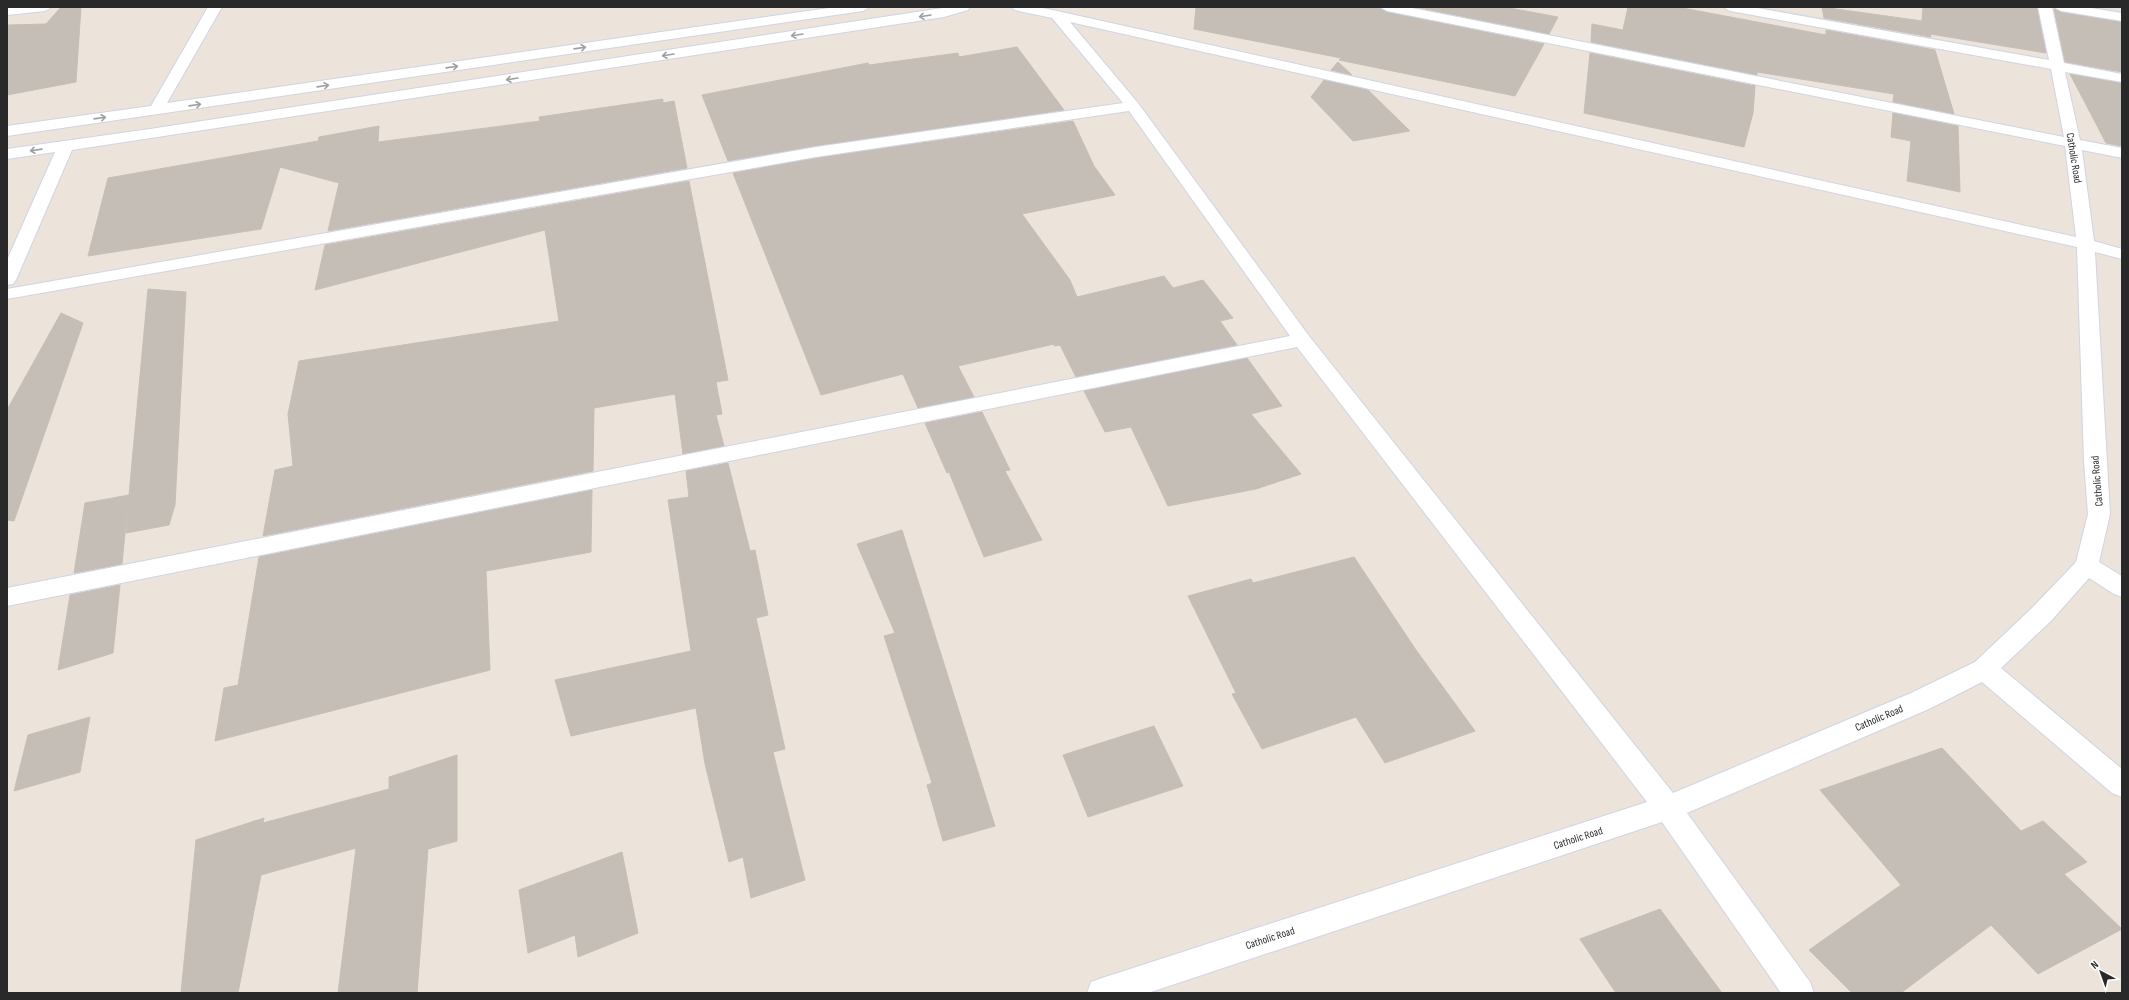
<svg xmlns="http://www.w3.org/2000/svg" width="2129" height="1000" font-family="'Sofia Sans Condensed',sans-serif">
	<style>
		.building { fill: #c4beb6; stroke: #c7bfb4 }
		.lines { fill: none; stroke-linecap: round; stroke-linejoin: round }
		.street-casing { stroke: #d0d4e3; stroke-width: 2 }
		.street { fill: #fff; fill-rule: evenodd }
		.oneway { stroke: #9f9f9f }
		.labels { text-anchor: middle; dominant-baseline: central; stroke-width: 3; stroke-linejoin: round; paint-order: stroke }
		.street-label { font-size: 11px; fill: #292929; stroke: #fff }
	</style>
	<rect width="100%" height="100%" fill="#ece3db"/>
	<path class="building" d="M61 7H81L76 82 7 95V25L46 24Z
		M1196 7H1379L1387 12 1544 44 1515 96 1339 60 1341 58 1194 29Z
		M1415 7H1504L1558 17 1549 34Z
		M1628 7H1677L1826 35V30L1935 50 1954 114 1893 102 1894 94 1757 72V75L1591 42 1592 24 1623 30Z
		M1822 7 1922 21 1923 7H2037L2046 53 1930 34 1931 37 1824 18Z
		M2054 9 2061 12 2122 22V72L2065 62Z
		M1017 47 1064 110 816 146 728 161 702 95 868 63 869 65 958 53 959 57Z
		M1590 53 1755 86 1753 113 1744 147 1584 113Z
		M1338 62 1352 75 1331 70Z
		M2070 74 2122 83V146L2106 143Z
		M1324 80 1368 90 1410 131 1353 141 1311 97Z
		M663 99V103L674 101 687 168 328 231 339 183 280 167 261 229 88 256 108 178 318 141 319 137 379 126 378 142 540 121 539 117Z
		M1893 113 1958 126 1960 192 1907 181 1911 141 1891 137Z
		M1073 121 1094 166 1115 195 1022 214 1070 280 1077 297 1164 276 1173 288 1203 280 1233 318 1220 321 1237 345 1076 377 1060 345 1054 346V344L958 366 974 397 918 408 903 374 821 395 733 173 816 158Z
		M689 181 728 380 716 382 722 414 716 415 724 446 683 454 675 394 594 408 593 471 263 536 275 470 293 466 288 414 299 361 559 321 545 230 315 290 325 245Z
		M148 289 186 292 175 505 169 525 126 533 128 503 122 564 74 573 85 503 129 495Z
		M61 313 83 323 14 521 7 520V410Z
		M1247 358 1282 406 1251 414 1301 474 1256 489 1168 506 1131 427 1105 432 1084 391Z
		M982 412 1010 470 1005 471 1042 540 984 557 949 472 947 473 925 423Z
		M728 463 750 551 755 550 768 615 756 618 785 749 773 752 805 880 751 898 743 857 729 862 705 764 696 708 571 736 555 680 691 651 668 500 689 497 686 471Z
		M592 490 591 552 486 571 490 670 215 741 224 688 238 685 259 557Z
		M902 530 995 826 943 841 927 785 932 783 884 636 895 633 857 544Z
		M1354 557 1416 650 1475 731 1385 763 1356 717 1262 749 1232 694 1236 693 1188 596 1251 579 1253 583Z
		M120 585 113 653 58 670 70 595Z
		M90 717 80 772 14 791 28 735Z
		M1154 726 1183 786 1088 817 1063 755Z
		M1942 748 2021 831 2043 821 2087 862 2064 874 2122 929 2038 974 1991 925 1901 993H1852L1809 950 1901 885 1820 790Z
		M457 755V841L428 849 417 993H338L356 848 261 875 238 993H181L196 840 264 818 263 823 389 789V777Z
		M622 852 638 933 578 957 575 935 528 953 519 890Z
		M1660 909 1722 993H1616L1580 939Z"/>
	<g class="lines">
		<defs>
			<path id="street" d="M7 7H52L45 11 7 15Z
				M208 7H222L167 103 836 7H870L863 11 7 136V126L151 106Z
				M949 7H970L968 10 944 17 72 150 16 280 13 284 7 285V260L55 152 7 159V149L150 129Z
				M1012 7H1038L1057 11 2076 237 2065 146 1387 11 1380 7H1407L2064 137 2051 69 1730 11 1723 7H1752L2049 60 2038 7H2052L2064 63 2122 74V82L2065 72 2080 140 2122 148V158L2082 150 2094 241 2122 249V259L2095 252 2110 514 2099 562 2122 576V597L2114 594 2089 578 2051 621 2001 668 2122 769V797L2112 793 1982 682 1929 709 1687 813 1810 982 1814 993H1781L1662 822 1148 993H1087L1091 982 1102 978 1647 802 1297 347 7 606V588L1290 336 1129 111 816 157 7 299V289L816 147 1123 103 1052 18 1014 10ZM1070 22 2077 247 2084 462 2088 514 2076 562 2033 607 1975 662 1911 693 1673 793 1309 336 1138 103Z
				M2054 7H2085L2122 13V21L2061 11Z"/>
		</defs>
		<use href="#street" class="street-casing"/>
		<use href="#street" class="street"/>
	</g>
	<defs><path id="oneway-shaft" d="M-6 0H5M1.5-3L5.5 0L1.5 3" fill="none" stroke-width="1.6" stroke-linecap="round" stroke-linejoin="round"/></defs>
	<g class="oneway">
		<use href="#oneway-shaft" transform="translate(925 16) rotate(171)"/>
		<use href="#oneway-shaft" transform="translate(797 35) rotate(171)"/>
		<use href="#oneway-shaft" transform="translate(580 48) rotate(-8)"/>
		<use href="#oneway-shaft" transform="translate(668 55) rotate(171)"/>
		<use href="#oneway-shaft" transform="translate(452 67) rotate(-8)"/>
		<use href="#oneway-shaft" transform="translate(512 79) rotate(171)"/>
		<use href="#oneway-shaft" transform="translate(323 86) rotate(-8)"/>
		<use href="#oneway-shaft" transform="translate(195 105) rotate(-8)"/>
		<use href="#oneway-shaft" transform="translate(100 118) rotate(-8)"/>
		<use href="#oneway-shaft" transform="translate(36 150) rotate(172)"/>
	</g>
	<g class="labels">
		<g class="street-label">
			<text transform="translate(2074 158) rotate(81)">Catholic Road</text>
			<text transform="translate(2097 481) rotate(-95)">Catholic Road</text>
			<text transform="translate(1879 718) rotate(-23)">Catholic Road</text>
			<text transform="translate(1578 838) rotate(-18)">Catholic Road</text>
			<text transform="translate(1270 938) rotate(-18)">Catholic Road</text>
		</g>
	</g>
	<rect width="2129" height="1000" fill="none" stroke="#292929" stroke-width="16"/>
	<g transform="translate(2101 972) rotate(319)" stroke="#ffffff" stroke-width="3" paint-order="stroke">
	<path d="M0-3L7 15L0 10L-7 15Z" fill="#292929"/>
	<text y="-6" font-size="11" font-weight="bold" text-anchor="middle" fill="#292929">N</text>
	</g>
</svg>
